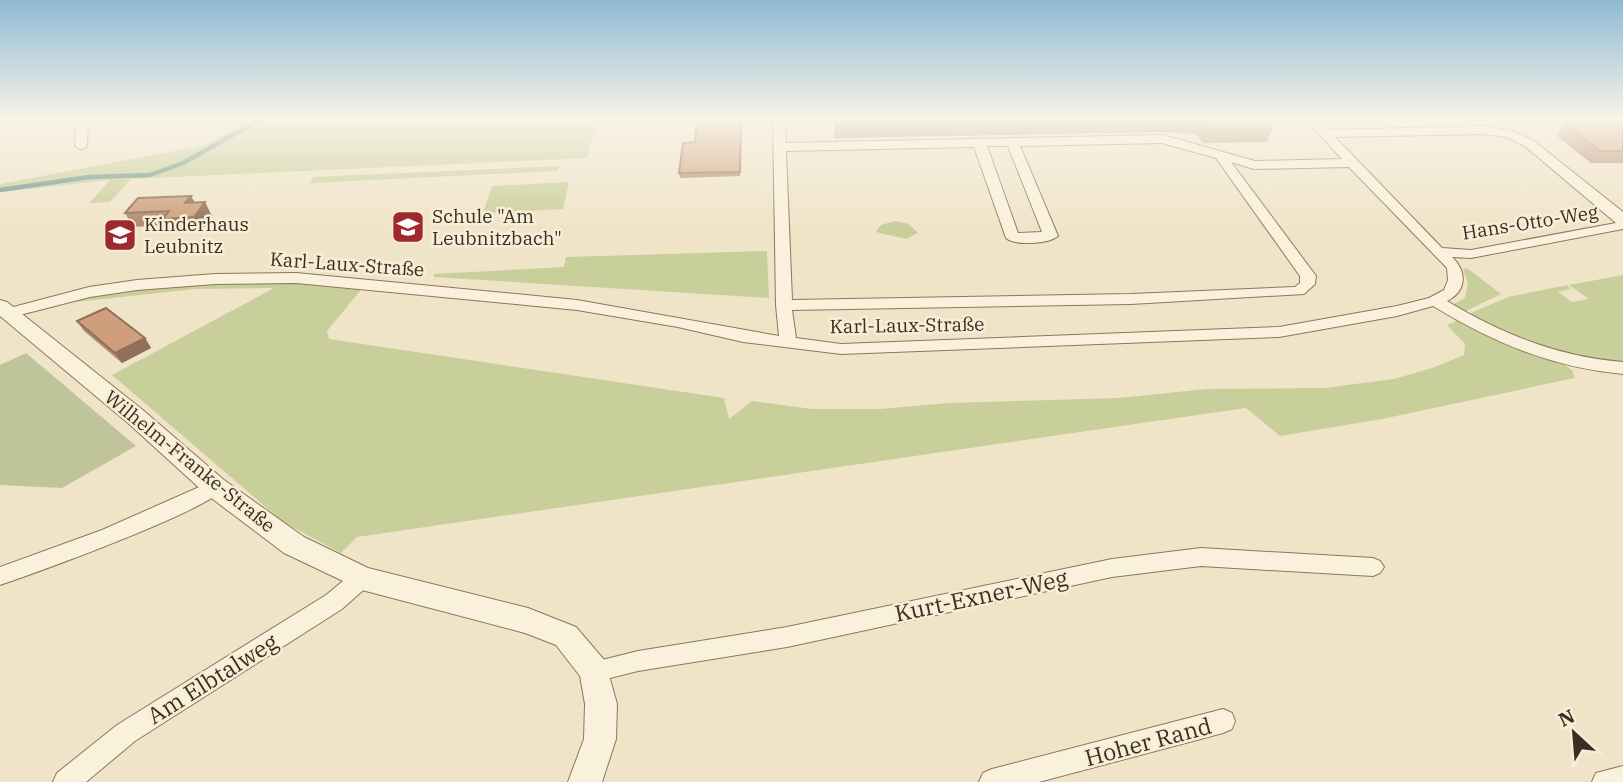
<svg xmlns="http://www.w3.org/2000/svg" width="1623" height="782" font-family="'IBM Plex Serif',serif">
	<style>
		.green { fill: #c9cf9b }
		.cemetery { fill: #bfc49a }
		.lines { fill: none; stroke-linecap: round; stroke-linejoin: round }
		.stream { stroke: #6f938a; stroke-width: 4.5 }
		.minor-casing { stroke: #8d765c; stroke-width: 2 }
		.tertiary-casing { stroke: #8d765c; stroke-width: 2 }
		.minor { fill: #faf1dc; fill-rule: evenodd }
		.tertiary { fill: #faf1dc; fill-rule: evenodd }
		.wall { fill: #b2896c }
		.shaded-wall { fill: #916f58 }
		.building { fill: #cf9f7d; stroke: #916f58; stroke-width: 2 }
		.labels { text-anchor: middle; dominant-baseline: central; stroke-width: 5; stroke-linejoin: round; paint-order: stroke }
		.poi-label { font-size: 19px; fill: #3d2e20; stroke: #f7eed8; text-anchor: start }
		.street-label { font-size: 19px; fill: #3d2e20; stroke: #f7eed8 }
		.near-street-label { font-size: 23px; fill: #3d2e20; stroke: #f7eed8 }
	</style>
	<rect width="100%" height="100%" fill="#f0e4c8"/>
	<path class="green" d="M251 119H597L587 158 131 179 110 202 89 203 110 180 0 192V184L201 146Z
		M559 166 558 171 310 183 313 177Z
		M569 182 563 209 483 213 492 186Z
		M895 221 909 224 918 233 906 239 876 232 881 225Z
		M767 251 769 298 434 277V274L564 267 566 257Z
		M1467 268 1501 294 1460 314 1448 307 1465 298 1468 283 1463 269Z
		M1623 275V361L1569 356 1539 348 1464 316 1508 297 1567 285 1571 289 1558 292 1572 302 1589 299 1569 285Z
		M215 279 365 285 327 331 329 339 724 398 729 419 752 401 812 409H880L948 403 1118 398 1207 389 1324 388 1394 379 1432 368 1464 355 1465 344 1447 325 1459 320 1559 361 1572 370 1575 378 1382 419 1280 436 1246 408 357 537 341 553 283 522 112 375 274 288 195 289 76 302 80 297Z"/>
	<path class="cemetery" d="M26 353 136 446 62 488 0 485V365Z"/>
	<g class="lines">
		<path class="stream" d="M245 119 241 122 249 128
			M0 190 89 177 150 175 183 163 261 119"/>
		<defs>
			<path id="minor" d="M76 119H88L87 146 81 150 75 146Z
				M773 119H785L786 143 1163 135 1255 161 1342 159 1305 119H1317L1328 130 1483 126 1514 131 1534 141 1623 212V229L1471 258 1452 257C1468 272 1466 292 1447 301 1502 334 1558 357 1623 362V374C1553 368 1492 342 1433 306L1397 316 1279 337 841 354 743 342 678 327 577 310 296 283 215 284 137 290 90 297 8 318 0 313 2 310 89 287 137 280 215 274 296 273 577 300 779 336 776 305ZM1483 134 1507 137 1526 147 1616 223 1471 250 1442 248 1335 137ZM1162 143 1216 158 1300 276V283L1295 287 1131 294 792 300 786 151 974 147 1006 238C1015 246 1049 244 1058 236L1020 146ZM987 146H1008L1042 232 1018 233ZM1231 162 1254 169 1349 167 1447 268 1448 280 1444 290 1429 298 1397 306 1279 327 841 344 796 338 792 310 1131 304 1304 294 1315 284 1316 276Z
				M215 480 222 482 225 487C213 509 33 574 0 585V567L102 530Z
				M1201 548 1373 558 1380 561 1384 567 1380 573 1373 576 1201 566 1112 577 787 647 638 671 594 682 586 678 582 671 586 664 638 651 787 627 1112 559Z
				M362 569 370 572 373 578 370 584 342 609 135 741 86 782H53L57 773 117 725 326 595 354 572Z
				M1223 709 1232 713 1235 721 1232 729 1223 733 1039 782H979L983 773 992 769Z
				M1623 766V782H1592L1596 773Z"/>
			<path id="tertiary" d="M0 300 7 302 144 411 224 480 304 537 368 568 528 608 576 627 605 661 617 704 616 739 602 782H568L584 739 585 704 580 676 556 645 525 633 362 590 284 553 206 494 128 423 0 316Z"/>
		</defs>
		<use href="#minor" class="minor-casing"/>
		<use href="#tertiary" class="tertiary-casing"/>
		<use href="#minor" class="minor"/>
		<use href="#tertiary" class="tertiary"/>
	</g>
	<path class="wall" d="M742 119 740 176 680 178 679 173 695 142Z
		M834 119H1263L1272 129 1267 142 1203 143 1196 134 1163 132 834 138Z
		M1564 123 1623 125V163H1591L1557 136Z
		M191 196 195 203 212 216 201 231 171 232 167 225 133 227 125 213Z
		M77 321 145 338 151 348 122 363 84 331Z"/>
	<path class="shaded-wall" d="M191 196 198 209 185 203Z
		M205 202 212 216 201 231 194 217Z
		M145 338 151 348 122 363 115 353Z"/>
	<path class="building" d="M697 119H741L740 172 679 173 683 143 695 142Z
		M834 119H1263L1272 129 1207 130 1200 121 1166 120 835 126Z
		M1564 123H1620L1623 125V151H1600Z
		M191 196 185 203 205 202 194 217 163 219 169 211 125 213 138 198Z
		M106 308 145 338 115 353 77 321Z"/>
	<linearGradient id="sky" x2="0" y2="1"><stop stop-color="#8fbad6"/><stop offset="0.52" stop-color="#f8f3e6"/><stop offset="1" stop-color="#f8f3e6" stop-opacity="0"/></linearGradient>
	<rect width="1623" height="228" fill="url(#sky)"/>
	<defs>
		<symbol id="school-square" viewBox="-11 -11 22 22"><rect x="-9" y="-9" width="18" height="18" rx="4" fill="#9e2a2b" stroke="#f7eed8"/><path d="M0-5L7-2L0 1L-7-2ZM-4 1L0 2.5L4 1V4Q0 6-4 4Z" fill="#fff"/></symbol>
	</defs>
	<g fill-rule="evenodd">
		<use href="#school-square" x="389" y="208" width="38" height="38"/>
		<use href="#school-square" x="101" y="216" width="38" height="38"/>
	</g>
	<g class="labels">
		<g class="poi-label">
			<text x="432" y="216">Schule "Am<tspan x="432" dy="22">Leubnitzbach"</tspan></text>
			<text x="144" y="224">Kinderhaus<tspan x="144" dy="22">Leubnitz</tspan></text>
		</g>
		<g class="street-label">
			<text transform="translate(1530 222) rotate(-9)">Hans-Otto-Weg</text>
			<text transform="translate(347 264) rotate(4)">Karl-Laux-Straße</text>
			<text transform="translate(907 325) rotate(-1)">Karl-Laux-Straße</text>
			<text transform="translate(190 461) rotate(39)">Wilhelm-Franke-Straße</text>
		</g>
		<g class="near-street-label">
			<text transform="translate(981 595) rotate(-12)">Kurt-Exner-Weg</text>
			<text transform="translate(212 678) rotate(-32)">Am Elbtalweg</text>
			<text transform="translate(1148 741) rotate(-15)">Hoher Rand</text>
		</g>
	</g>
	<g transform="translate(1574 733) rotate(334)" stroke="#f7eed8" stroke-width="5" paint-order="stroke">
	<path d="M0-5L12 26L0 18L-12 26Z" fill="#3d2e20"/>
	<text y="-10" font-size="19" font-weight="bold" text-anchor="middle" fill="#3d2e20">N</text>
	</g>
</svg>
